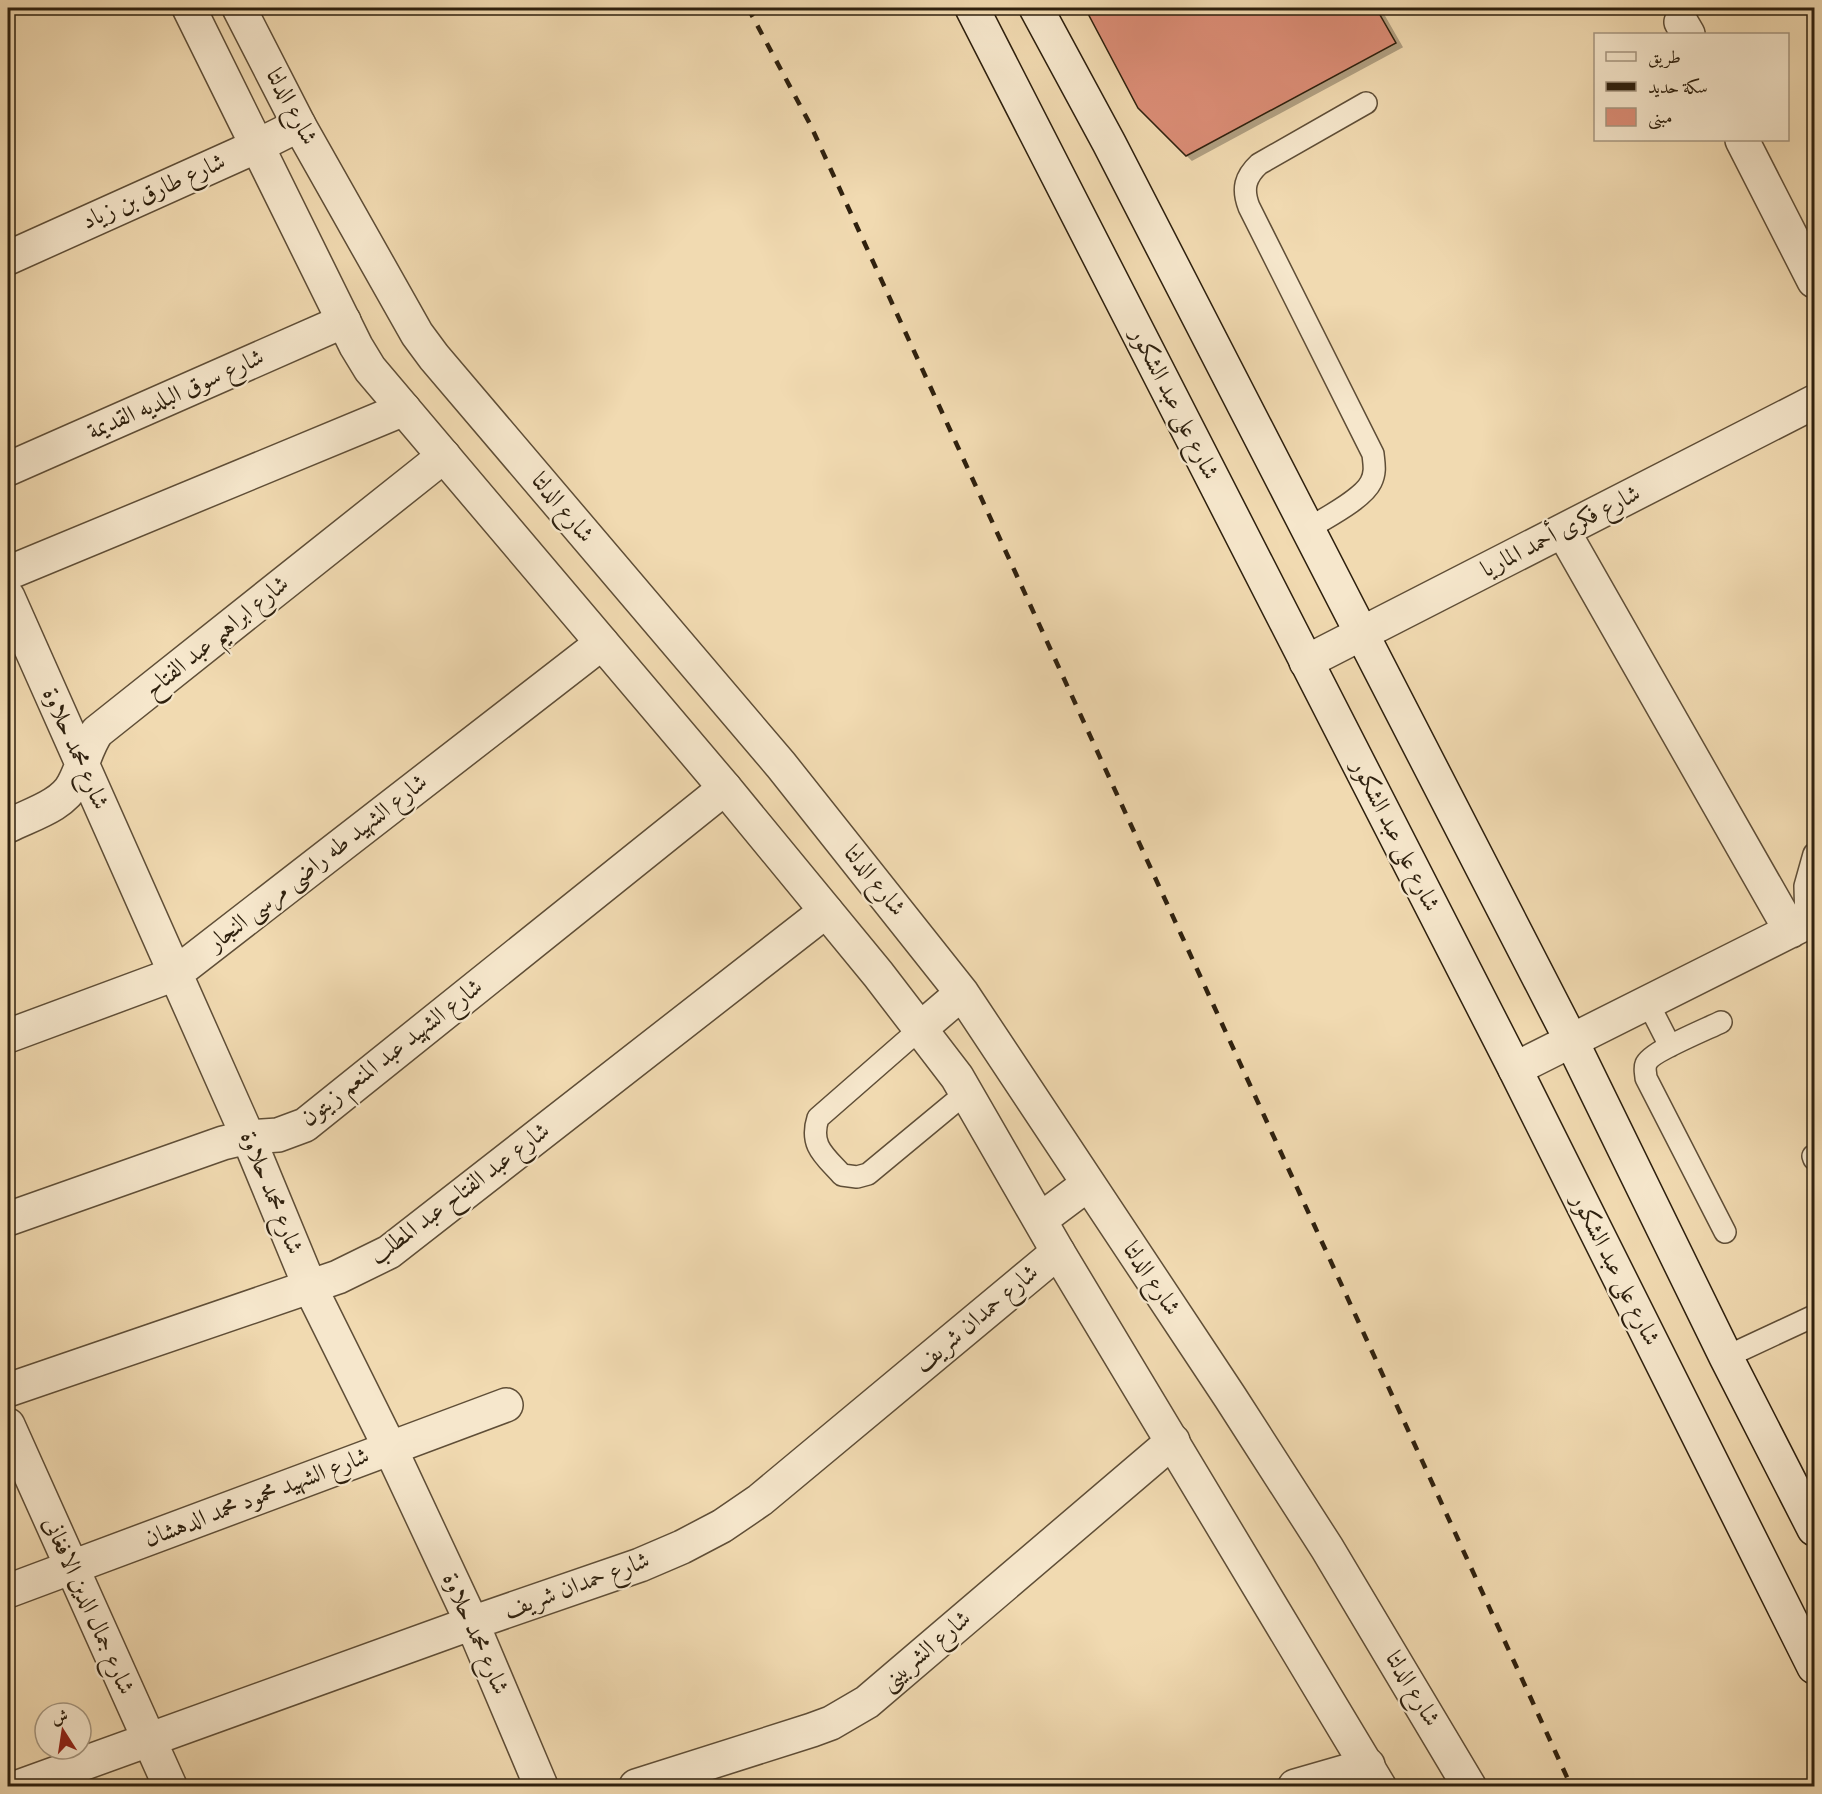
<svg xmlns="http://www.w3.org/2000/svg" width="1822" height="1794" font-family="'IM FELL English',Amiri,serif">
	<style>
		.building { fill: #db8d76; stroke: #2e200e; stroke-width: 1.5; filter: url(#shadow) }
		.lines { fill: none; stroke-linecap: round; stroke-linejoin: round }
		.service-casing { stroke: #5f4e37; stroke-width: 24 }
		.minor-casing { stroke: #5f4e37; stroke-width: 36 }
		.tertiary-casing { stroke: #5f4e37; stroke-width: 36 }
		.secondary-casing { stroke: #2e200e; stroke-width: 36 }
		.service { stroke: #f6e7cc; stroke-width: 21 }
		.minor { stroke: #f6e7cc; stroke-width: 33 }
		.tertiary { stroke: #f6e7cc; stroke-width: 33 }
		.secondary { stroke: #f6e7cc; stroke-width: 33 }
		.rail { stroke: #2e200e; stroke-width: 4.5; stroke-dasharray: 10 10; stroke-linecap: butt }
		.labels { text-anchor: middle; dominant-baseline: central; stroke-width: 4.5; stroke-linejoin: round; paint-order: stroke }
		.street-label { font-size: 24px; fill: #2e200e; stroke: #f6e7cc }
	</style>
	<defs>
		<filter id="shadow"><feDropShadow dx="6" dy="4" stdDeviation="0" flood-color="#0004"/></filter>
	</defs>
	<rect width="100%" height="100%" fill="#f1dab1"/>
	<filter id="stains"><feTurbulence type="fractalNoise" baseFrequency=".00333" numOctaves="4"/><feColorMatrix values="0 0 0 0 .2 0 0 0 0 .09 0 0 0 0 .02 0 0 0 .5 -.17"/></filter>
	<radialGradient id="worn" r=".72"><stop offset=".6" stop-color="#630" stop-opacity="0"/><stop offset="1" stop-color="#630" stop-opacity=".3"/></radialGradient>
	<path class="building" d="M1085 8H1376L1396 43 1186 156 1138 108Z"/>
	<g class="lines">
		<defs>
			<path id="service" d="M1308 529C1325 518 1363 499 1371 482 1376 472 1374 464 1373 454L1249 207C1242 189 1245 177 1259 164L1366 103
				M1806 924 1805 886 1814 854
				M1647 1001 1670 1046
				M1721 1022C1707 1029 1650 1052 1646 1064 1644 1069 1646 1074 1646 1078L1725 1232
				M921 1028 818 1118C809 1146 825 1156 842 1175L857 1177 868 1174 967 1092
				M1813 1156 1814 1159
				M1726 1357 1814 1316"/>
			<path id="minor" d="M1681 22 1688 34
				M1742 140 1814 281
				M8 258 257 146 299 125
				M8 469 344 321
				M1563 531 1791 931
				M8 573 404 409
				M8 597 248 1137 310 1287 390 1448 472 1623 541 1786
				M1306 662 1814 402
				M8 826C29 815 63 806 74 783 83 766 86 748 97 732L444 456
				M8 1036 175 974 602 643
				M1515 1069 1814 919
				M8 1219 223 1143 248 1137 278 1135 305 1125 725 788
				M8 1390 338 1277 389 1252 826 911
				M8 1425 170 1786
				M8 1591 506 1405
				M21 1786 472 1623 640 1565 682 1547 722 1526 760 1500 1058 1252
				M636 1786 812 1730 831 1723 867 1702 1173 1441
				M1295 1786 1368 1765"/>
			<path id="tertiary" d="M189 8 356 346 370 369 725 788 878 974 957 1077 1058 1252 1379 1786
				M239 8 299 125 417 334 434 357 781 765 962 993 1230 1397 1327 1548 1469 1786
				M921 1028 962 993
				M1040 1220 1088 1184"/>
			<path id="secondary" d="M972 8 1515 1069 1814 1667
				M1036 8 1109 143 1571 1040 1726 1357 1814 1529"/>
		</defs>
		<use href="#service" class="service-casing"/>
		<use href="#minor" class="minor-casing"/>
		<use href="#tertiary" class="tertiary-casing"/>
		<use href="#secondary" class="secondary-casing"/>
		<use href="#service" class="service"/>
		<use href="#minor" class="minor"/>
		<use href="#tertiary" class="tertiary"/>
		<use href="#secondary" class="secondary"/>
		<path class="rail" d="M748 8 810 124 1571 1786"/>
	</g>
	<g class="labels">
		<g class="street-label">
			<text transform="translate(291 107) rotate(62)">شارع الدلتا</text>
			<text transform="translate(154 192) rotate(-24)">شارع طارق بن زياد</text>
			<text transform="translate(176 395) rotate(-24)">شارع سوق البلديه القديمة</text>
			<text transform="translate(1174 404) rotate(63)">شارع على عبد الشكور</text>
			<text transform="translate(562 508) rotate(50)">شارع الدلتا</text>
			<text transform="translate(1561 532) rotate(-27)">شارع فكرى أحمد الماريا</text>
			<text transform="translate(217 637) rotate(-39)">شارع ابراهيم عبد الفتاح</text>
			<text transform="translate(75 749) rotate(66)">شارع محمد حلاوة</text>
			<text transform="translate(1395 836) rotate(63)">شارع على عبد الشكور</text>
			<text transform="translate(318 863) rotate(-38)">شارع الشهيد طه راضى مرسى النجار</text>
			<text transform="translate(874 881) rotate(51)">شارع الدلتا</text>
			<text transform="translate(392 1053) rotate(-38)">شارع الشهيد عبد المنعم زيتون</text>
			<text transform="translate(271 1193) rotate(68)">شارع محمد حلاوة</text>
			<text transform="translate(460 1194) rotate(-37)">شارع عبد الفتاح عبد المطلب</text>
			<text transform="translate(1615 1270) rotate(63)">شارع على عبد الشكور</text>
			<text transform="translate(1151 1279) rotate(56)">شارع الدلتا</text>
			<text transform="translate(977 1319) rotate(-40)">شارع حمدان شريف</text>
			<text transform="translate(257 1498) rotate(-21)">شارع الشهيد محمود محمد الدهشان</text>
			<text transform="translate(577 1586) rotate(-20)">شارع حمدان شريف</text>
			<text transform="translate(88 1606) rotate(66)">شارع جمال الدين الافغانى</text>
			<text transform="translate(475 1634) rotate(66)">شارع محمد حلاوة</text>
			<text transform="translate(926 1651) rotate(-40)">شارع الشربينى</text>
			<text transform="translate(1412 1689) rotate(59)">شارع الدلتا</text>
		</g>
	</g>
	<rect width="1822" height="1794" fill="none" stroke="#f1dab1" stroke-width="30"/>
	<rect x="9" y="9" width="1804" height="1776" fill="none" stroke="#2e200e" stroke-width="3"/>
	<rect x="15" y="15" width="1792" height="1764" fill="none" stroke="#2e200e" stroke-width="1.5"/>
	<rect x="1594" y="33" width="195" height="108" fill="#f6e7cc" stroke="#a69780" stroke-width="1.5"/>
	<rect x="1606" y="52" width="30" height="9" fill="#f6e7cc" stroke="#a69780" stroke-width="1.5"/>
	<text x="1648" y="63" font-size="18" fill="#2e200e">طريق</text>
	<rect x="1606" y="82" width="30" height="9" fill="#2e200e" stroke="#a69780" stroke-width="1.5"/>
	<text x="1648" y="93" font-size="18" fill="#2e200e">سكة حديد</text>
	<rect x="1606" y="108" width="30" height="18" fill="#db8d76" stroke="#a69780" stroke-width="1.5"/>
	<text x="1648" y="123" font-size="18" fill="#2e200e">مبنى</text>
	<g transform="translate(63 1731) rotate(348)"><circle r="28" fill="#f6e7cc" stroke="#a69780" stroke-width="1.5"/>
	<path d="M0-4.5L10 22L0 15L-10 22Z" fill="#8f2418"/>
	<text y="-9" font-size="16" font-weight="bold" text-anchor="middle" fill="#2e200e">ش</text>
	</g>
	<rect width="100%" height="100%" filter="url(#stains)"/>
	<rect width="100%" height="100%" fill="url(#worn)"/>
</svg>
